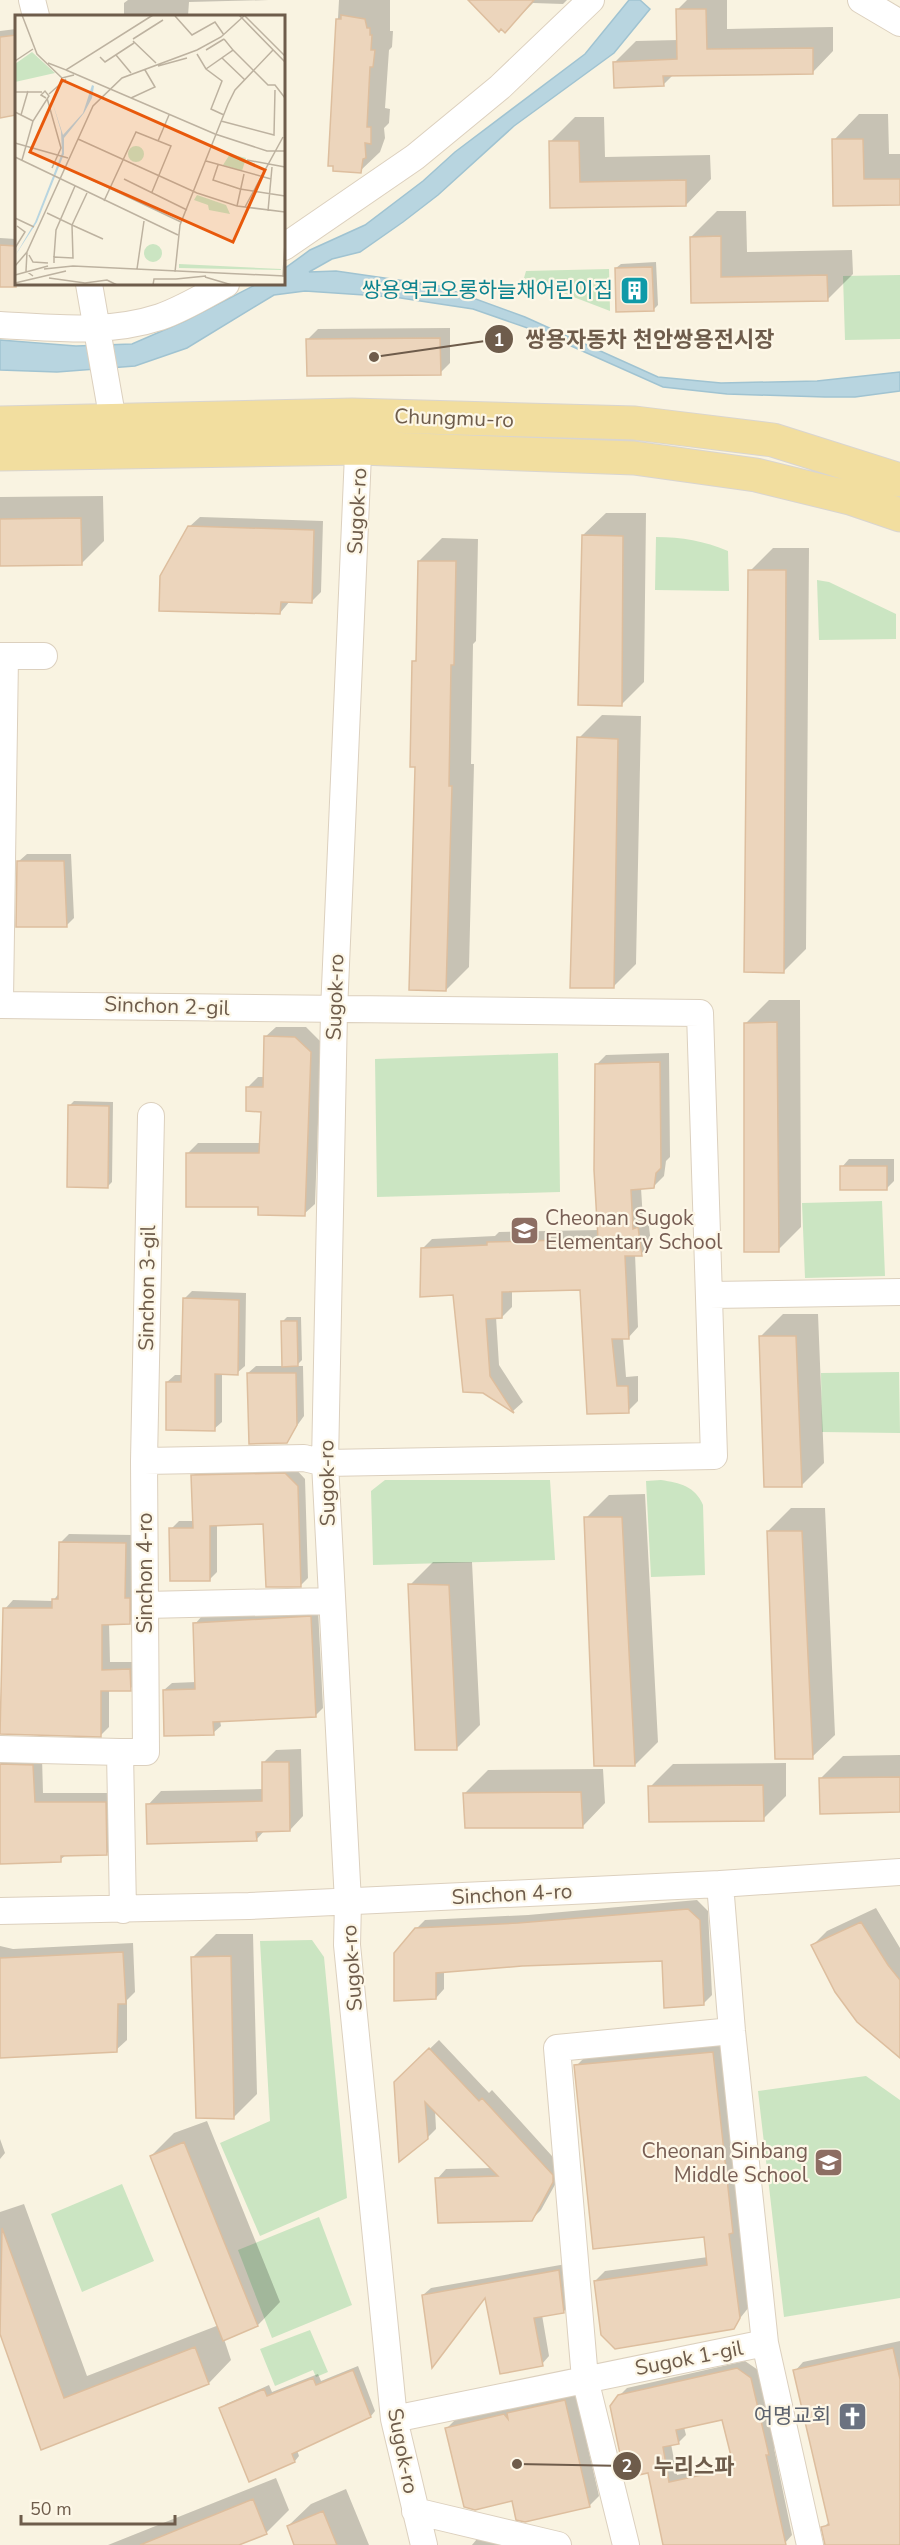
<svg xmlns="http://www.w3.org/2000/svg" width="900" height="2545" font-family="'Nunito Sans','Noto Sans KR',sans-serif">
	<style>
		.green { fill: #cbe5c2 }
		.water { fill: #b8d5e0; stroke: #a0c3d1; stroke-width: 1.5 }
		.shadow { fill: #0003; fill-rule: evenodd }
		.building { fill: #ecd5bc; stroke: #ddbe9e; stroke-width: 1.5; fill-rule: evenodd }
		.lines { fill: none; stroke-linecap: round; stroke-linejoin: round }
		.minor-casing { stroke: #dcd0be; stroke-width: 28 }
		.major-casing { stroke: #d9d5d0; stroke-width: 35 }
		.minor { stroke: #fff; stroke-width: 26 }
		.major { stroke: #f2de9f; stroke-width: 33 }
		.labels { text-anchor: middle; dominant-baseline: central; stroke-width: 4.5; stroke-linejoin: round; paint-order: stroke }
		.culture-label { font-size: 21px; fill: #0d838f; stroke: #fdf7e7; text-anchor: end }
		.street-label { font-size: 21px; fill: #6e5c4b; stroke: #fdf7e7 }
		.education-label { font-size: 21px; fill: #785e54; stroke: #fdf7e7; text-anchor: start }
		.worship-label { font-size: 21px; fill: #5b616d; stroke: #fdf7e7; text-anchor: end }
		.inset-road { fill: none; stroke: #bdb2a0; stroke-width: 1.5 }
		.view { fill: #e8590c; fill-opacity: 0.15; stroke: #e8590c; stroke-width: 3 }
		.inset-edge { fill: none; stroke: #6e5c4b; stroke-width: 3 }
		.leader { fill: none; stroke: #6e5c4b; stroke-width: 2 }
		.callout-dot { fill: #6e5c4b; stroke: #fdf7e7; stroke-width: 2 }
		.mark-label { font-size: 18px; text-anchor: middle; font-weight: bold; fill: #fff }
		.callout-label { font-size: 22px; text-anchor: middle; font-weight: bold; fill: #6e5c4b; stroke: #fdf7e7; stroke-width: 4.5; stroke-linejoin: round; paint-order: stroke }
	</style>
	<rect width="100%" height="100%" fill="#f9f3e1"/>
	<path class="green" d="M609 269 610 311 524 278 526 271Z
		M900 275V339L845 340 843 276Z
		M656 537C682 537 704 541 728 551L729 591 655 590Z
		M817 580 829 582 896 614V639L819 640Z
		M558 1053 560 1192 377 1197 375 1059Z
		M882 1201 885 1276 805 1278 802 1203Z
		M899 1372 900 1433 822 1432 821 1373Z
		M385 1480H550L555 1560 373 1565 371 1491Z
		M661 1480C680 1483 695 1486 703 1505L705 1575 651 1577 646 1481Z
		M312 1940 324 1957 347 2198 260 2236 220 2143 270 2121 260 1941Z
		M866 2076 900 2100V2298L784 2317 758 2091Z
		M122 2184 154 2261 82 2292 51 2214Z
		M319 2217 352 2305 272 2338 238 2250Z
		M310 2330 328 2372 316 2377 313 2370 275 2386 260 2349Z"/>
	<path class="water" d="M629 0H640L650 9 614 53 514 126 438 195 403 222 360 252 332 259 309 272 336 271 440 286 525 317 658 377 721 383 817 381 900 372V391L855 397H825L727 394 663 387 542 333 473 309 394 297 305 291 274 295 187 348 135 366 57 372 0 370V340L76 346 132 344 185 321 257 284H284V269L310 250 365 225 423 181 455 152 585 54Z"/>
	<path class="shadow" d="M128 0H269L189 2 188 16H124V3Z
		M339 0H390V31H393L392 47 389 50 385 108 390 109 389 123 384 128 385 138 380 152 360 171 330 164Z
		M471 0H567L563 4 533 3 505 31Z
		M687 0H727V29L833 27V51L813 72 673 75 663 85 615 62 636 41 678 40 677 10Z
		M16 29V113L0 116V31Z
		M859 114H888L889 154H900V204L835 205 834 140Z
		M575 117H604L605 157 710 155 711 179 686 205 551 207 550 142Z
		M717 211H746L747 252 852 250 853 274 827 300 693 302 691 237Z
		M0 238 16 239V284H67L65 286 0 285Z
		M656 262 658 305 653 310 616 268 621 264Z
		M450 328V363L440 373 308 339 318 329Z
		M103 496 104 541 81 564 0 565V497Z
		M606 513H646L644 682 621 705 583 535Z
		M200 517 323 521 321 592 311 602 290 601 280 613 189 527Z
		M442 538 478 539 476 641 473 644 471 764H474L469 967 446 990 416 765 413 662 418 658 419 561Z
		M773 548H809L806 949 783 972 750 571Z
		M602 715 641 716 636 964 613 987 579 738Z
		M27 854H71L74 918 66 926 19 861Z
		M769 1000H800L801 1227 778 1250 746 1023Z
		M276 1027H306L321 1042 315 1204 304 1214 260 1206 187 1154 198 1143H261L262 1110 248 1087 258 1077H265V1037Z
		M669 1053 670 1157 666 1161 664 1176 653 1187 641 1188 643 1220 648 1218 651 1244 641 1254H635L638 1327 628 1338H623L626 1377 638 1376V1401L628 1411 589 1412 581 1288 512 1290V1307L502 1317H496L499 1365 523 1402 513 1411 484 1391 454 1293 422 1249 432 1239 495 1236 499 1232 599 1230 596 1065 606 1055Z
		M74 1101 113 1102 112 1182 107 1187 69 1106Z
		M849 1159H894V1181L887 1188 842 1167Z
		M192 1291 246 1293 245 1366 237 1373H222V1422L214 1429 167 1382 175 1375H182L184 1299Z
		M783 1314H818L824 1463 801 1486 760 1337Z
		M287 1317H301L302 1360 296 1366H303L304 1416 286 1441 248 1373 256 1366H283L282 1322Z
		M293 1466 305 1479 308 1578 301 1585 264 1523 217 1524V1572L210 1579 171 1529 179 1521H194L193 1476 201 1468Z
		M645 1494 658 1742 635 1765 586 1518 609 1495Z
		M791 1508H825L835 1735 812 1757 768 1531Z
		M69 1534 134 1535 138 1614 129 1623H109L110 1662H138V1681L130 1689 109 1690V1727L101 1735 0 1734 5 1609 13 1600 53 1601 59 1593 60 1543Z
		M433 1562H472L480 1725 457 1748 410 1585Z
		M318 1609 323 1708 315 1716 220 1720 221 1726 213 1733 164 1690 172 1683 196 1682 195 1624 202 1616Z
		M301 1749 303 1816 290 1830H265L256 1840 148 1805 161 1791 263 1789V1763L276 1750Z
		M900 1755V1811L820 1779 843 1756Z
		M10 1756 42 1757 43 1793H114L115 1845 106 1854 66 1855 60 1860 0 1857V1764Z
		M786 1763V1796L763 1819 650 1787 673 1764Z
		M603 1769 605 1803 583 1826 465 1793 488 1770Z
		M697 1900 708 1911 712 1995 703 2004 663 1960 522 1965 444 1971V1989L436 1998 416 1929 425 1920 528 1915Z
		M876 1908 900 1948V2056L813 1945 827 1931Z
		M216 1934H253L257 2094 234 2117 193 1957Z
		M133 1943 135 1992 127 2000V2040L116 2050 0 2057V1946L13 1949Z
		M439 2040 489 2093 492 2090 561 2166 562 2172 541 2210 531 2220 437 2179 446 2169 492 2168 435 2110 436 2129 427 2138 395 2082Z
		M722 2042 743 2222 739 2225 749 2307 733 2327 595 2281 605 2271 708 2257 705 2235 576 2066 586 2056Z
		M207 2121 280 2302 258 2325 224 2339 231 2360 209 2383 42 2448 0 2330V2212L24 2204 87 2376 219 2325 151 2156 174 2133Z
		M0 2139 5 2153 0 2159Z
		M566 2264 571 2304 564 2311 542 2315 549 2356 542 2364 486 2296 433 2364 423 2295 431 2288Z
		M900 2341V2544L826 2545 823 2528 830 2521 795 2371 803 2362Z
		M745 2361 758 2370 776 2446 774 2448 792 2535 785 2543 774 2545H664L649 2471 619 2396 627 2388ZM723 2418 734 2462 677 2475 671 2444 678 2443 686 2435 684 2427Z
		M358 2366 375 2411 371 2416 297 2450 299 2456 295 2461 221 2409 226 2404 269 2385 272 2392 318 2374 321 2381Z
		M575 2391 599 2496 589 2506 513 2500 447 2428 457 2418Z
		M276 2478 289 2510 266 2533 235 2545H108Z
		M346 2489 369 2545H296L288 2526 311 2504Z
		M482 2533 522 2545H472Z"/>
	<path class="building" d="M468 0H534L505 33 501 29 499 32Z
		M676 9H706L707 49 813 48V74L663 76 664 86 614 88 613 62 677 59Z
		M341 15 365 19 367 28H370V35H372L371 50H375L373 67H370L367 127H371V144L365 143 366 158 363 159 361 173 333 171V166H328L336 19H341Z
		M16 35V115L0 118V37Z
		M832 139H863L864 179H900V205L833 206Z
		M549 141H579L580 182 686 180V206L550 208Z
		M721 236V277L827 275 828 301 691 303 690 237Z
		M0 245 16 246V287H0Z
		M652 267 654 311 616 312 615 268Z
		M440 338 441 375 307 376 306 339Z
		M81 518 82 565 0 566V519Z
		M188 526 314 530 312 603 281 602 280 614 159 611 160 576Z
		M582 535 623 536 622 706 578 705Z
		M418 561H456L454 665H451L449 786H452L446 991 409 990 415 767H410L412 661H416Z
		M748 570H786L784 973 744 972Z
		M577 737 618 739 614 988H570Z
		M17 861H64L67 927H16Z
		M777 1022 779 1252H744V1023Z
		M264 1036 295 1037 311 1052 305 1216 258 1215V1207H186V1153H259L261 1112 246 1111V1087H263Z
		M660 1062 661 1168 656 1173 654 1188 631 1190 633 1229 638 1227 642 1256H625L629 1339H612L617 1386H628L629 1413 587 1414 580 1290 502 1292V1318L486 1319 490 1376 514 1413 483 1393 463 1392 453 1295 420 1297 421 1248 487 1245V1242L598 1239 594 1170 595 1064Z
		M68 1105 109 1106 108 1188 67 1187Z
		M840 1166H887V1190H840Z
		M183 1298 239 1300 238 1375 215 1374V1431L166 1430V1382H181Z
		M281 1321H297L298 1366 282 1367Z
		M759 1336H796L802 1487H764Z
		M247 1373H296L297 1425 287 1443 249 1444Z
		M285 1473 298 1486 301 1587H266L263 1524 210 1526V1581H170L169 1528H193L191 1475Z
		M584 1517H622L635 1766H594Z
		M767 1531H802L813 1759H775Z
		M59 1542 126 1543 125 1598H130V1624L102 1625V1670L130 1669 131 1691H101V1737L0 1734 3 1608H52V1599H58Z
		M408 1584 449 1585 457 1750H415Z
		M311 1616 316 1717 213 1722 214 1735 164 1736 163 1690 195 1689 193 1623Z
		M262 1762H289L290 1831 256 1832 257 1841 147 1844 146 1804 262 1801Z
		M0 1764 33 1765 35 1802H106L107 1855 61 1856V1862L0 1864Z
		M900 1777V1812L820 1814 819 1778Z
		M763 1785 764 1821 649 1822 648 1786Z
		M581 1792 583 1828H465L463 1793Z
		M688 1909 700 1920 704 2005 664 2008 662 1961 522 1966 436 1973V1999L394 2001V1953L415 1928 518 1923Z
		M861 1922 888 1965 900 1980V2058L857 2022 835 1992 811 1945Z
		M123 1952 126 2004H118L117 2052 0 2058V1958Z
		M231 1956 234 2119 196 2118 191 1957Z
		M429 2048 479 2101 482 2098 553 2175V2182L532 2221 438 2223 435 2178 498 2176 425 2102 428 2139 399 2162 394 2082Z
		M713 2052 733 2233 729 2234 740 2318 734 2329 615 2349 601 2335 594 2281 707 2265 704 2237 593 2249 574 2065Z
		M184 2142 258 2326 223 2341 150 2156Z
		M2 2228 64 2398 195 2347 209 2384 41 2450 0 2334Z
		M559 2270 564 2313 534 2318 543 2366 500 2374 485 2298 432 2368 422 2295Z
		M893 2348 900 2379V2545H825L821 2527 829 2525 793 2370Z
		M737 2368 751 2378 769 2455H766L786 2545H663L648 2473 625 2478 610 2406 618 2395ZM722 2420 734 2468 669 2482 663 2447 679 2444 676 2430Z
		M353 2370 371 2417 292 2454 295 2462 249 2482 219 2408 264 2389 267 2396 313 2378 316 2385Z
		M565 2400 590 2507 525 2522 516 2520 512 2501 475 2510 464 2507 445 2428 504 2414 508 2419 507 2413Z
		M253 2499 267 2534 239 2545H140Z
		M323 2511 337 2545H294L287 2526Z"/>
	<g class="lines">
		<defs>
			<path id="minor" d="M32 0 36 16
				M861 0 900 23
				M284 247 415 157 500 87 591 0
				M89 284 113 421
				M0 325C53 328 109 334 160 317 183 309 204 296 226 284
				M359 431 334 1011 325 1463 348 1902 347 1945 394 2419 424 2545
				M0 656H44
				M0 1000 5 656
				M0 1005 700 1013 714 1456 325 1463 304 1458 144 1461
				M709 1295 900 1292
				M145 1605 331 1601
				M0 1749 120 1752
				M720 1884 732 2031 765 2343 810 2545
				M123 1910 120 1752H146L144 1461 151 1116
				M0 1911 249 1906 720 1884 900 1872
				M394 2419 765 2343
				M415 2511 558 2545
				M626 2545 585 2379 557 2048 732 2031"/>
			<path id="major" d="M0 423 352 415 635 423 773 440 900 480
				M0 454 360 448 634 458 756 475 850 498 900 515"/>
		</defs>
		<use href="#minor" class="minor-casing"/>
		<use href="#major" class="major-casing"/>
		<use href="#minor" class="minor"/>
		<use href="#major" class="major"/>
	</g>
	<defs>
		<symbol id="building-square" viewBox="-11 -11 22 22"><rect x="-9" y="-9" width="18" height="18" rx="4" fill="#0f9aa8" stroke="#fdf7e7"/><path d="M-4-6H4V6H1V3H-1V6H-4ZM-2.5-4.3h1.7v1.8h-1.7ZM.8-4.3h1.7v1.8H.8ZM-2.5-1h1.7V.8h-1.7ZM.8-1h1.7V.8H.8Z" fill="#fff"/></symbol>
		<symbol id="school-square" viewBox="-11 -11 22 22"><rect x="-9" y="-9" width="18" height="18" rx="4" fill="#8d6e63" stroke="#fdf7e7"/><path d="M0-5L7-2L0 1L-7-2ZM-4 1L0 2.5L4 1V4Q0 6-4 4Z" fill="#fff"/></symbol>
		<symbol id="church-square" viewBox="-11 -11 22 22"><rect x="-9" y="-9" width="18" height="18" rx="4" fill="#6b7280" stroke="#fdf7e7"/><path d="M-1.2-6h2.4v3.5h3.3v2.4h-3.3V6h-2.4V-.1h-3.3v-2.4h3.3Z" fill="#fff"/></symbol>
	</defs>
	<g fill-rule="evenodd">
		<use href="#building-square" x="618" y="274" width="33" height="33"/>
		<use href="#school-square" x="508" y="1214" width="33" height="33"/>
		<use href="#school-square" x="812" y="2146" width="33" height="33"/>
		<use href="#church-square" x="836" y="2400" width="33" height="33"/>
	</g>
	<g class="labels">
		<g class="culture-label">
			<text x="613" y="290">쌍용역코오롱하늘채어린이집</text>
		</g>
		<g class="street-label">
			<text transform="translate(454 418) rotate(2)">Chungmu-ro</text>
			<text transform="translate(357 511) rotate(-87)">Sugok-ro</text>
			<text transform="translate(335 997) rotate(-88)">Sugok-ro</text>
			<text transform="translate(167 1006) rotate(2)">Sinchon 2-gil</text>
			<text transform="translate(147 1288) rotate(-89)">Sinchon 3-gil</text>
			<text transform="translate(327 1483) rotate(-91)">Sugok-ro</text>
			<text transform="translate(145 1573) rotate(-90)">Sinchon 4-ro</text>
			<text transform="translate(512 1894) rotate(-3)">Sinchon 4-ro</text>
			<text transform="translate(352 1968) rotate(-94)">Sugok-ro</text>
			<text transform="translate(689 2358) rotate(-11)">Sugok 1-gil</text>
			<text transform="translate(403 2451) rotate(79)">Sugok-ro</text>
		</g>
		<g class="education-label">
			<text x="545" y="1218">Cheonan Sugok<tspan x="545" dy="24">Elementary School</tspan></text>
			<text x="808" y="2151" text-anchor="end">Cheonan Sinbang<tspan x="808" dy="24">Middle School</tspan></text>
		</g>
		<g class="worship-label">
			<text x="831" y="2416">여명교회</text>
		</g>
	</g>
	<g transform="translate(15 15)">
		<rect width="270" height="270" fill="#f9f3e1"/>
		<path d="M17 37 40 58 0 67V49ZM113 139a8 8 0 1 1 16 0a8 8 0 1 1-16 0ZM215 139 231 143 227 156 208 150ZM182 180 211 190 215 199 194 195 193 190 179 185ZM129 238a9 9 0 1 1 18 0a9 9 0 1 1-18 0ZM164 249 266 254V255L164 253Z" fill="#cbe5c2"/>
		<path d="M77 70 79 71 77 83 69 98 49 123V139L22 207 0 241 20 207 47 138 46 116 37 86 48 120 68 98Z" fill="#b8d5e0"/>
		<path class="inset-road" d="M7 0 22 39 47 63 59 60M224 0 270 47M229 0 270 41M160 1 177 20 200 7 209 20M118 24 148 5M118 26 141 48M191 35 209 24M218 35 253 70H260L270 83M182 39 191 54 207 66 196 94 209 100M101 40 116 58M85 42 90 47 119 28M207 43 230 65M0 46 18 34M33 48 51 55 138 0M143 51 172 43M191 54 218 35 209 24M51 55 200 119 252 136H270M0 77H27M34 79 51 64M32 83 46 133 37 153M116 83 140 72 130 55M0 97 18 106M6 100 13 76M206 106 259 120 260 75M63 124 182 178 222 191 270 197M143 126 154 100M0 128 53 143M0 142 163 220M7 145 18 106 34 81 30 76 26 80 31 83M232 145 270 152M191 146 256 164M203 150 198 165 225 174 270 181M67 160 166 207M109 164 172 195M89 186 121 117 156 131 137 177M222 191 229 159M230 192 268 122M253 196 257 152M32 198 57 210 72 178M0 203 19 212M0 233 10 217 2 211M14 240 18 247 33 248M39 242 41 215 60 171M39 248V242L58 243 57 210 88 224M0 251 12 237M29 254 58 251 270 261M122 254 129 206M160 257 165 210 213 89 220 75 258 35M0 260 33 251M18 261 11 256 12 237 78 91 107 63 182 35 206 22 230 0M190 262 217 270M268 262 270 228M34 263 70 268 92 265 102 270M161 264 191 261M0 268 51 256M138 270 139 264H161"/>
		<path class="view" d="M47 65 250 155 218 227 15 137Z"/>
		<rect width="270" height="270" class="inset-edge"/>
	</g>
	<path class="leader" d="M374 357L499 339M517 2464L627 2466"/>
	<g class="callout-dot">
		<circle cx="374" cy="357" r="6"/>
		<circle cx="517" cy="2464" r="6"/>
		<circle cx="499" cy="339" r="15"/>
		<circle cx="627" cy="2466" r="15"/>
	</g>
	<g class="mark-label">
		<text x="499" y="346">1</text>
		<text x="627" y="2472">2</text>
	</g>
	<g class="callout-label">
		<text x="650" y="347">쌍용자동차 천안쌍용전시장</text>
		<text x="694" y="2474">누리스파</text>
	</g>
	<path d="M21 2515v9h154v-9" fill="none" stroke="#6e5c4b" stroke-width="3"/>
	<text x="30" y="2515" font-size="18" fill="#6e5c4b" stroke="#fdf7e7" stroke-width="4.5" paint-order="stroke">50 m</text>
</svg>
